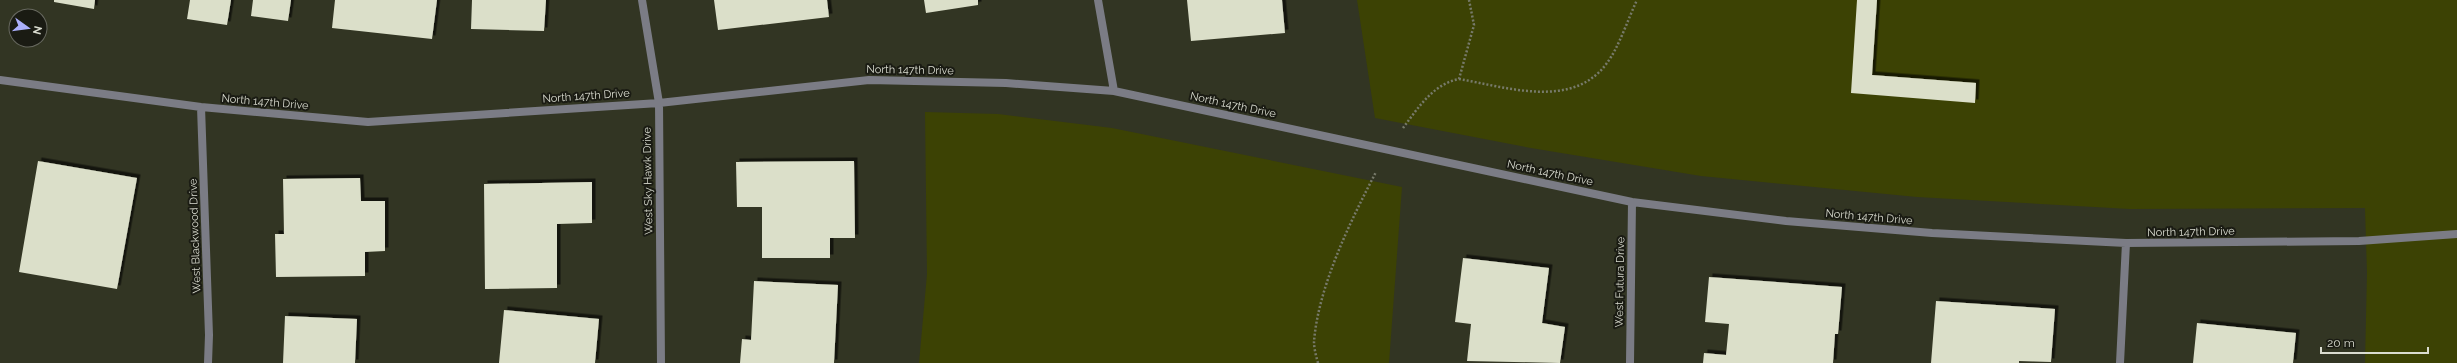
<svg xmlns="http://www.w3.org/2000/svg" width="2457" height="363" font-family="Raleway,sans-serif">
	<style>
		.green { fill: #3c4204 }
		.building { fill: #dbdfc9; filter: url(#shadow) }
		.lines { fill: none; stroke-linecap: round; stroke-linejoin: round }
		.path { stroke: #777a6a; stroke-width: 2.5; stroke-dasharray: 2 2; stroke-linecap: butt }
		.street { stroke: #7b7c85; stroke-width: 8 }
		.labels { text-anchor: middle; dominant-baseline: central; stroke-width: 4; stroke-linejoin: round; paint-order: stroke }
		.street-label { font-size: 11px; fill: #dadcd0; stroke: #1a1b13 }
	</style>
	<defs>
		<filter id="shadow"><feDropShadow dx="3.5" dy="-3.5" stdDeviation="0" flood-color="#0009"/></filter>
	</defs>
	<rect width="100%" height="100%" fill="#323523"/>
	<path class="green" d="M1357 0H2457V363H2365L2367 273 2365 208 2130 209 1917 197 1701 176 1531 148 1375 118Z
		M925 112 998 114 1112 128 1402 187 1389 363H919L927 274Z"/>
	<path class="building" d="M54 0H95L94 9 54 2Z
		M190 0H231L227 25 187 19Z
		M253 0H291L288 21 251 16Z
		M335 0H437L432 39 332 28Z
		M472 0H546L544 31 471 29Z
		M714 0H827L829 17 718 30Z
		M924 0H978V5L926 13Z
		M1187 0H1282L1285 33 1191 41Z
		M1857 0H1877L1872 75 1976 83 1975 103 1851 93Z
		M38 161 137 178 117 289 19 272Z
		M854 161 855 238H830V258H762V207H737L736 162Z
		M360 178 361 201H385V251L365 252V276L276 277 275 234H284L283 179Z
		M592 182V223L557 224V288L485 289 484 184Z
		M1463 258 1549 268 1542 323 1565 327 1560 363 1467 361 1471 324 1455 322Z
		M1709 277 1842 287 1838 334H1835L1833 363H1703L1704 353 1726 355 1729 324 1705 322Z
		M754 281 838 285 834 363H740L742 339 751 340Z
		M1936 301 2055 309 2051 362 2019 361V363H1931Z
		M504 310 599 319 595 363H499Z
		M285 316 357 319 355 363H283Z
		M2197 323 2296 333 2293 363H2193Z"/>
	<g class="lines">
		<path class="path" d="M1459 79C1506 87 1573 110 1607 63 1619 47 1628 19 1637 0
			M1403 128C1418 108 1433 84 1459 79L1474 25 1469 0
			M1318 363C1316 356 1314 348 1314 342 1318 287 1351 220 1376 172"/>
		<path class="street" d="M642 0 659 103 661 363
			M1098 0 1114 91
			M0 80 201 107 368 122 659 103 869 80 1006 83 1114 91 1632 202 1786 221 1932 233 2126 243 2359 241 2457 234
			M201 107 209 335 208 363
			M1630 363 1632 202
			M2120 363 2126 243"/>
	</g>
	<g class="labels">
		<g class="street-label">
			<text transform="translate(910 70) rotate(1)">North 147th Drive</text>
			<text transform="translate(586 96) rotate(-4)">North 147th Drive</text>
			<text transform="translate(265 102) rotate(5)">North 147th Drive</text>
			<text transform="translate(1233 105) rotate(12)">North 147th Drive</text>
			<text transform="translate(1550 173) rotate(12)">North 147th Drive</text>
			<text transform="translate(648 181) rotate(-91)">West Sky Hawk Drive</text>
			<text transform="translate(1869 217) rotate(5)">North 147th Drive</text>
			<text transform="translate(2191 232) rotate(-1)">North 147th Drive</text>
			<text transform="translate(195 236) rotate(-92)">West Blackwood Drive</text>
			<text transform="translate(1620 282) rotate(-89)">West Futura Drive</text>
		</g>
	</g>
	<g transform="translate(28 28) rotate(104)"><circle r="19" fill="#1a1b13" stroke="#67685f"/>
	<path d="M0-3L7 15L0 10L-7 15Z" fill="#abaffb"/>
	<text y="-6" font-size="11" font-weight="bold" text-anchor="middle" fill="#dadcd0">N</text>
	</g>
	<path d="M2321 347v6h107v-6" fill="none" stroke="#dadcd0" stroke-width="2"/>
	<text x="2327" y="347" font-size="12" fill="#dadcd0" stroke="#1a1b13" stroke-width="3" paint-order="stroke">20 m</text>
</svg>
